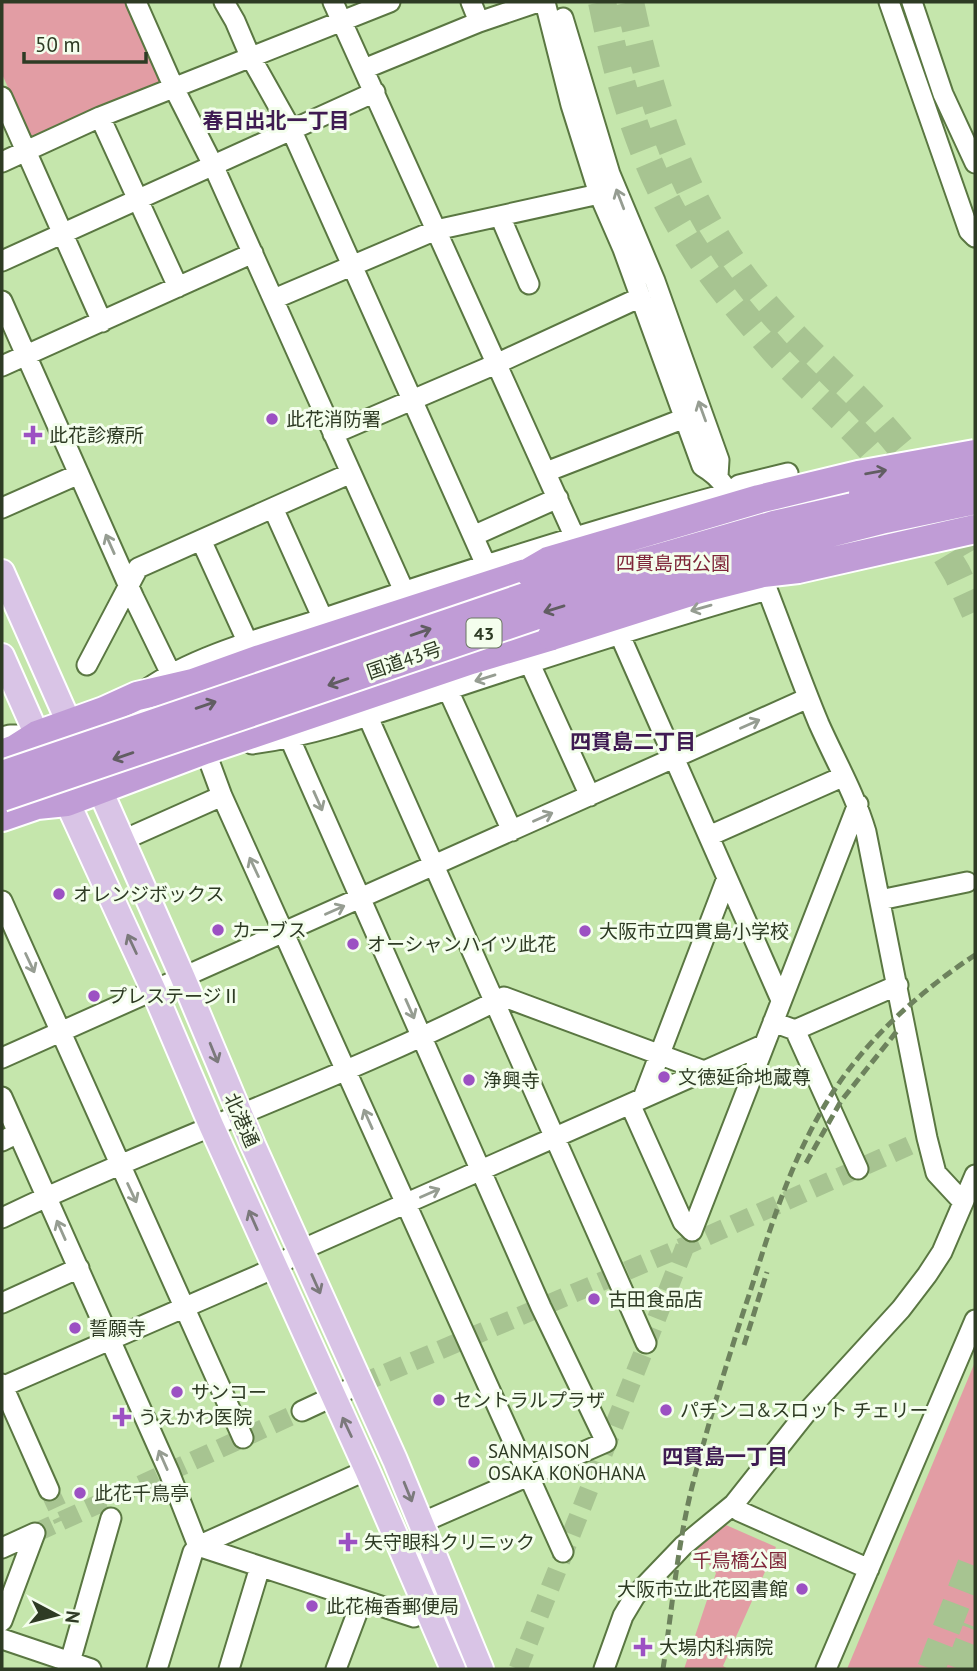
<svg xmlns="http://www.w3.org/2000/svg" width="977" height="1671" font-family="'PT Sans','Noto Sans JP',sans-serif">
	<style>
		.green { fill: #e29da4 }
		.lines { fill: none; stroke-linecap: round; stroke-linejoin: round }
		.minor-tunnel { stroke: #a7c491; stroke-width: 19; stroke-dasharray: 19 10; stroke-linecap: butt }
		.highway-tunnel { stroke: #a7c491; stroke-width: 28; stroke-dasharray: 28 14; stroke-linecap: butt }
		.minor-casing { stroke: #5a7742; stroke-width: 23 }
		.major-casing { stroke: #fff; stroke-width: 28 }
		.highway-casing { stroke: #fff; stroke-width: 32 }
		.minor { stroke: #fff; stroke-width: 19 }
		.major { stroke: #d9c4e6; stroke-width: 24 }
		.highway { stroke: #c09cd6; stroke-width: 28 }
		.rail { stroke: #6d825d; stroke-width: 5; stroke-dasharray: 10 5; stroke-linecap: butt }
		.highway-bridge-casing { stroke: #fff; stroke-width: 32; stroke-linecap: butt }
		.highway-bridge { stroke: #c09cd6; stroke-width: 28 }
		.oneway { stroke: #969d92 }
		.oneway2 { stroke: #615d62 }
		.oneway3 { stroke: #7b797b }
		.poi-dot { fill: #9c51c3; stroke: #f4feed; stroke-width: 2.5 }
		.labels { text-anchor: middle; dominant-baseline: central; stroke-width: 6; stroke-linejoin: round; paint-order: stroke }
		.shield { fill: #f4feed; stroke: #697660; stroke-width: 2 }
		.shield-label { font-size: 18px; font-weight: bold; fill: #2e3b24 }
		.poi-label { font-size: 19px; fill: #2e3b24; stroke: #f4feed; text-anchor: start }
		.park-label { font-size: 19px; fill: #7e2538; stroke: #f4feed }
		.street-label { font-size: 19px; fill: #2e3b24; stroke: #f4feed }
		.neighbourhood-label { font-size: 21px; font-weight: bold; fill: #3f1b52; stroke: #f4feed }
	</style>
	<rect width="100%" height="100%" fill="#c5e6ac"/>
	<path class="green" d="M2 2H127L162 80 161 87 31 139 2 74Z
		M975 1362V1669H847Z
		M726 1525 776 1547 723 1666 728 1669H684L716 1573 697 1549Z"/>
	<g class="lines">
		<path class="minor-tunnel" d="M360 1384 685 1246 920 1141
			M49 1490 63 1520
			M35 1533 302 1411
			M518 1669 688 1239"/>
		<path class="highway-tunnel" d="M602 2C618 80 640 158 681 227 707 272 740 311 774 350 816 396 865 436 901 486
			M630 2C653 111 686 208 758 296 795 341 840 379 879 422 916 463 948 508 975 556
			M925 519 957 573 975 612
			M931 1669 975 1555
			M959 1669 975 1627"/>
		<defs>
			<path id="minor" d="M136 2 174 88 213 165 404 591
				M224 2 235 21 250 56 291 129 486 565
				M333 2 586 562
				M471 2 479 22
				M545 2 571 105 599 194 623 249 702 466C724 479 729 492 738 515
				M889 2 969 231 975 237
				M912 2 943 94 975 163
				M563 18 610 174 655 281 719 460 718 476
				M364 69 479 22 538 2
				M2 97 102 322
				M100 117 178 287
				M2 162 100 117 390 2
				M500 216 529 284
				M2 261 375 92
				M274 299 436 230 599 194
				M2 301 134 598 170 672
				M2 366 253 253
				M333 434 496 364 641 297
				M546 472 685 418
				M2 508 79 474
				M273 508 323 619
				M473 536 558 498
				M201 540 248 643
				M763 579C782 627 799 676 819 724 835 760 855 794 866 832L927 1138 936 1173 962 1201
				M615 624 781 1000
				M530 664 590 796
				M87 665 138 568 351 473
				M147 689C197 654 270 636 328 617 461 572 594 529 729 493L739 485 788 473
				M448 690 512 831
				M368 717 646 1343
				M2 737 10 735H35
				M290 739 541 1307 606 1442 421 1523
				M252 744C319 735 383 711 447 690 553 655 660 620 767 590
				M216 749 205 750 222 796 563 1552
				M709 836 842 777
				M121 841 222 796
				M880 900 967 882
				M2 901 243 1438
				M773 1022 795 1030 858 1169
				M795 1030 898 985
				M2 1058 808 698
				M2 1097 169 1472 198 1546
				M643 1098 727 878
				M630 1104 683 1222 692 1231 858 804
				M2 1141 18 1133
				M2 1218C167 1139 341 1080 504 997L704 1071
				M2 1303 79 1268
				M2 1384 49 1490
				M2 1387 275 1268 301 1250 763 1045
				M302 1411 360 1384
				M734 1504 739 1511 869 1569
				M198 1546 414 1617 429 1610
				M2 1548 35 1533
				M2 1621 35 1533
				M2 1639 91 1669
				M70 1662 111 1518
				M157 1669 193 1552 198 1546 367 1470
				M229 1669 260 1567
				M336 1669 362 1600
				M604 1669 623 1616 635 1596 683 1546 734 1504 806 1413 901 1309 927 1275 942 1252 975 1175
				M826 1669 975 1320"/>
			<path id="major" d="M2 572 77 741
				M2 656 44 751
				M93 774 183 978 253 1145 395 1460 481 1669
				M59 784 154 991 211 1125 367 1470 453 1669"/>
			<path id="highway" d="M814 552 893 531
				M2 754 15 749 37 735 104 711 137 696 193 683 260 659 529 572H551
				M2 817 37 805 67 802 205 750 471 660 552 636"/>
		</defs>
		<use href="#minor" class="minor-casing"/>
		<use href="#major" class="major-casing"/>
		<use href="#highway" class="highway-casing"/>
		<use href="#minor" class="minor"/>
		<use href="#major" class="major"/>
		<use href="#highway" class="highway"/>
		<path class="rail" d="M806 1163 841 1101 897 1031
			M744 1345 767 1272
			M663 1669C672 1610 677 1549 691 1491 708 1423 729 1355 751 1289 773 1219 794 1151 835 1089 870 1036 922 990 975 955"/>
		<defs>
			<path id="highway-bridge" d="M863 494 975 480
				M529 572 548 561 759 499 858 475 975 454
				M552 636 700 589 763 573 798 569 975 529
				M2 775 537 593 774 525 884 500
				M2 797 543 613 712 563 885 519 975 500"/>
		</defs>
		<use href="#highway-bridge" class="highway-bridge-casing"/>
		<use href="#highway-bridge" class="highway-bridge"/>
	</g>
	<defs><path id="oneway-shaft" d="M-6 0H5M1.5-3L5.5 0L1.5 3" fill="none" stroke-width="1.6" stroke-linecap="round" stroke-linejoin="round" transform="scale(1.75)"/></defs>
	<g class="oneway">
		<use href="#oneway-shaft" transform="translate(620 199) rotate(-111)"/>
		<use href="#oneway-shaft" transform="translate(702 411) rotate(-110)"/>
		<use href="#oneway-shaft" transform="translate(110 544) rotate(-114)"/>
		<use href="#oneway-shaft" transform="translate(701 608) rotate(164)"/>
		<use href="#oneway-shaft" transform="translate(485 678) rotate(163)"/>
		<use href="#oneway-shaft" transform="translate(750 724) rotate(-24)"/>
		<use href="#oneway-shaft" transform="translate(318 801) rotate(66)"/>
		<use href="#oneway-shaft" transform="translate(543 817) rotate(-24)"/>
		<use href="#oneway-shaft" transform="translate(254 867) rotate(-115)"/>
		<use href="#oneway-shaft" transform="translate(335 910) rotate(-24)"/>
		<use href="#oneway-shaft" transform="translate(30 963) rotate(65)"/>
		<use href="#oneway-shaft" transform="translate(410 1009) rotate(66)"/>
		<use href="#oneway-shaft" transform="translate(368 1119) rotate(-114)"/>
		<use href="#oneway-shaft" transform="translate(132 1193) rotate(65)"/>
		<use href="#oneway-shaft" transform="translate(430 1193) rotate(-24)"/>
		<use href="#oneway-shaft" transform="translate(61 1230) rotate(-114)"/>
		<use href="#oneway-shaft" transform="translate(163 1460) rotate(-114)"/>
	</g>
	<g class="oneway2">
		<use href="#oneway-shaft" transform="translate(876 472) rotate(-10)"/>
		<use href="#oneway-shaft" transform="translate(554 609) rotate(163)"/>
		<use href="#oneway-shaft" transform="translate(421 632) rotate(-19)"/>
		<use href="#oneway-shaft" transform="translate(338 682) rotate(161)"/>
		<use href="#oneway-shaft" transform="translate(206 705) rotate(-19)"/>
		<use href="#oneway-shaft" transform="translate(123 756) rotate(161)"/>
	</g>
	<g class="oneway3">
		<use href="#oneway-shaft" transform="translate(132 944) rotate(-115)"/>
		<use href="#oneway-shaft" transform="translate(214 1053) rotate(68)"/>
		<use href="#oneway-shaft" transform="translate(253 1220) rotate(-114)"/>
		<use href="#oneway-shaft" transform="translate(316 1284) rotate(66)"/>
		<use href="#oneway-shaft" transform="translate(347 1427) rotate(-115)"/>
		<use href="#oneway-shaft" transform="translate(408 1492) rotate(68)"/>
	</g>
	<g class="poi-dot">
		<circle cx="272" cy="419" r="7"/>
		<path d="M29.5 424.5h7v7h7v7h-7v7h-7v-7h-7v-7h7z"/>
		<circle cx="59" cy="894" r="7"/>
		<circle cx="218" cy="930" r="7"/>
		<circle cx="585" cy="931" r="7"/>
		<circle cx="353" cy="944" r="7"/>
		<circle cx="94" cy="996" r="7"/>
		<circle cx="664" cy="1077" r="7"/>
		<circle cx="469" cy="1080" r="7"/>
		<circle cx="594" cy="1299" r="7"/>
		<circle cx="75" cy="1328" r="7"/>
		<circle cx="177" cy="1392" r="7"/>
		<circle cx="439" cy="1400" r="7"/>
		<circle cx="666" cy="1410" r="7"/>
		<path d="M118.5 1406.5h7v7h7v7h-7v7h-7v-7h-7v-7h7z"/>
		<circle cx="474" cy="1462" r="7"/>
		<circle cx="80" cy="1493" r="7"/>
		<path d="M344.5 1531.5h7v7h7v7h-7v7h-7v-7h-7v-7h7z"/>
		<circle cx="802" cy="1589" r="7"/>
		<circle cx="312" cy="1606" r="7"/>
		<path d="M639.5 1636.5h7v7h7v7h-7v7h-7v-7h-7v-7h7z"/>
	</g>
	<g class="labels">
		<rect class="shield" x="466.5" y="618.5" width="35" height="29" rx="5"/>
		<g class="shield-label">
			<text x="484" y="633">43</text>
		</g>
		<g class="poi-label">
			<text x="286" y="419">此花消防署</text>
			<text x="49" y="435">此花診療所</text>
			<text x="73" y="894">オレンジボックス</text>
			<text x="232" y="930">カーブス</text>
			<text x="599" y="931">大阪市立四貫島小学校</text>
			<text x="367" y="944">オーシャンハイツ此花</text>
			<text x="108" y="996">プレステージⅡ</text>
			<text x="678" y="1077">文徳延命地蔵尊</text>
			<text x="483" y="1080">浄興寺</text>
			<text x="608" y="1299">古田食品店</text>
			<text x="89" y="1328">誓願寺</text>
			<text x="191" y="1392">サンコー</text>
			<text x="453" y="1400">セントラルプラザ</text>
			<text x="680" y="1410">パチンコ&amp;スロット チェリー</text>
			<text x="138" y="1417">うえかわ医院</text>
			<text x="488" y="1451">SANMAISON<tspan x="488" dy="22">OSAKA KONOHANA</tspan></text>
			<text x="94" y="1493">此花千鳥亭</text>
			<text x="364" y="1542">矢守眼科クリニック</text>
			<text x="788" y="1589" text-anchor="end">大阪市立此花図書館</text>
			<text x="326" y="1606">此花梅香郵便局</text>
			<text x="659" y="1647">大場内科病院</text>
		</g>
		<g class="park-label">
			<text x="673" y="563">四貫島西公園</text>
			<text x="740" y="1560">千鳥橋公園</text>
		</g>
		<g class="street-label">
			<text transform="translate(404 660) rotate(-19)">国道43号</text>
			<text transform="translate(242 1120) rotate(66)">北港通</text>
		</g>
		<g class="neighbourhood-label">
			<text x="276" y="120">春日出北一丁目</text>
			<text x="633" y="741">四貫島二丁目</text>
			<text x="725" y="1456">四貫島一丁目</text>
		</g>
	</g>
	<rect width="977" height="1671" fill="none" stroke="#2e3b24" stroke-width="7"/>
	<g transform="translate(56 1615) rotate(97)" stroke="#f4feed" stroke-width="5" paint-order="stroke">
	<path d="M0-5L12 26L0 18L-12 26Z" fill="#2e3b24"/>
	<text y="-10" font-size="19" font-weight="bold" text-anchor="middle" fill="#2e3b24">N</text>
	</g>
	<path d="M24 52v10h122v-10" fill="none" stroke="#2e3b24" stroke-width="3.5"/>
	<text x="35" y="52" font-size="21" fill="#2e3b24" stroke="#f4feed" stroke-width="5" paint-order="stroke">50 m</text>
</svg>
